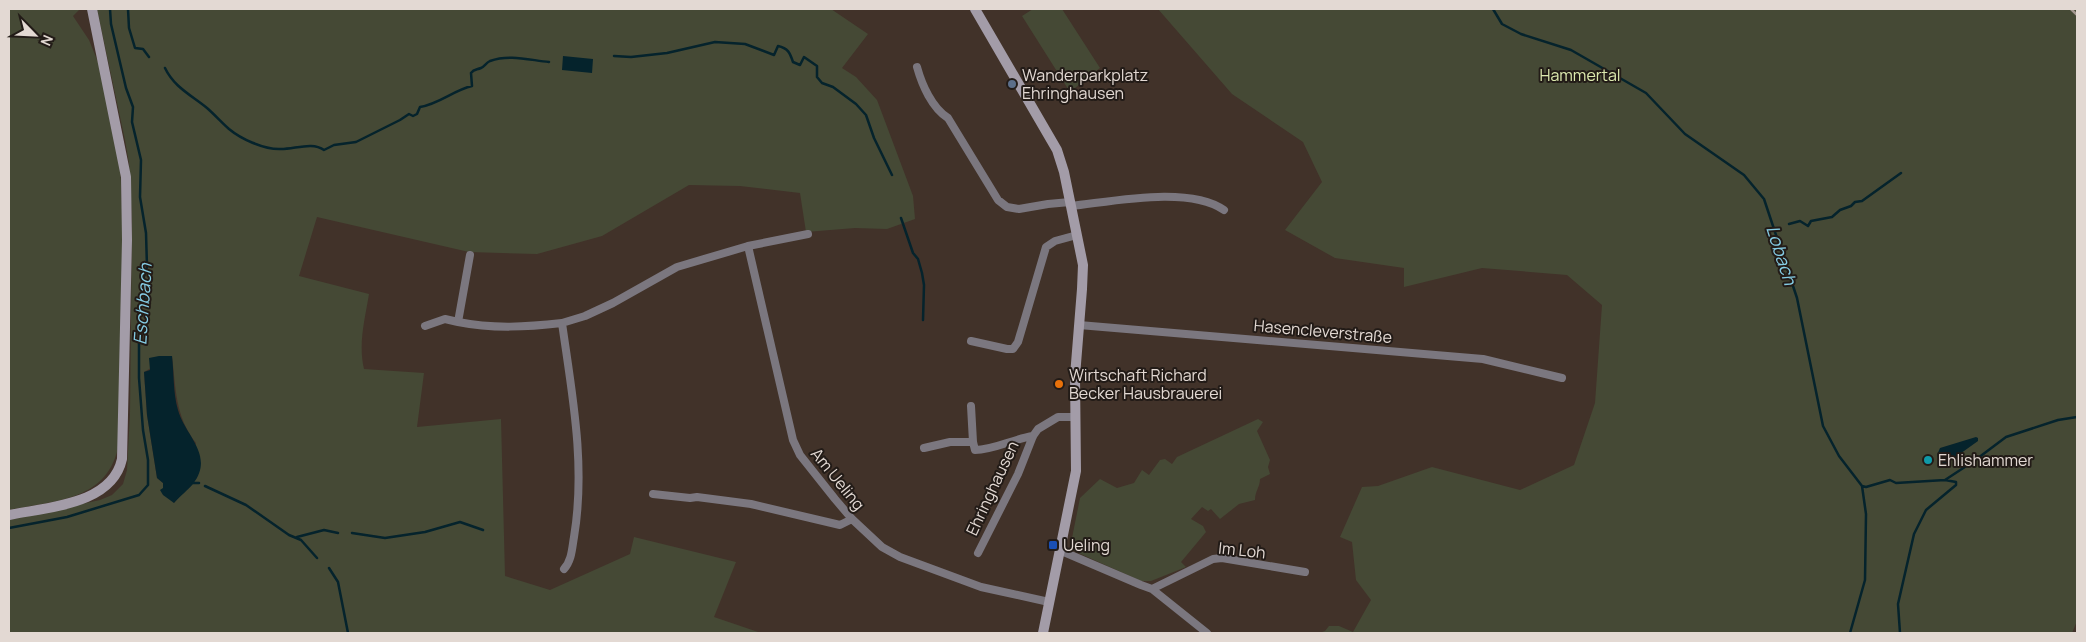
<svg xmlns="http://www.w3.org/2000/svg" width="2086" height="642" font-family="Manrope,sans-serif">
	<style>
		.green { fill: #454935; fill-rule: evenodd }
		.water { fill: #05232c }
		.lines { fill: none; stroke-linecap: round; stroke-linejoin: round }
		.stream { stroke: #05232c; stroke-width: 2.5 }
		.street { stroke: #7b777f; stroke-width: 8 }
		.secondary { stroke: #a39ca8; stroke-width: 10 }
		.rail { stroke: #a49891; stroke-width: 2.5; stroke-dasharray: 8 4; stroke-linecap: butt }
		.service-dot { fill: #5c6f8a; stroke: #221b17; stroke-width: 2 }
		.food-dot { fill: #e8710a; stroke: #221b17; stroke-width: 2 }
		.culture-dot { fill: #0f9aa8; stroke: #221b17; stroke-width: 2 }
		.transit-dot { fill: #1a4fb4; stroke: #221b17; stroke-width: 2 }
		.labels { text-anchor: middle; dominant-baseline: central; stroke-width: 4; stroke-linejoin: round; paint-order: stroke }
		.poi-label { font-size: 16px; fill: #e3d9d3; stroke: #221b17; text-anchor: start }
		.park-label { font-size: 16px; fill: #dce9ae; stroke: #221b17 }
		.street-label { font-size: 16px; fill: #e3d9d3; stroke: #221b17 }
		.water-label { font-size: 18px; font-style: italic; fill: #85cce4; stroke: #221b17 }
	</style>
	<rect width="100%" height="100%" fill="#413229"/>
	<path class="green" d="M9 9H80L73 16 89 40 100 67 120 164 123 229 119 443C109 501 57 500 9 510Z
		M97 9H831L868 34 842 68 856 77 877 100 913 196 915 219 887 229 855 228 806 232 800 193 740 186 689 185 602 236 537 254 469 252 317 217 299 276 369 294C365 319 358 344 364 369L424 373 417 427 501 419 505 576 550 590 630 554 634 537 736 562 714 617 761 633H9V520L100 500 112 495 123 484 127 470 130 414 132 222 129 163 125 140ZM172 356C176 389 175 416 196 443L181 494 174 503 163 488V483L157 478 147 415 144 372Z
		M1033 9H1062L1100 68 1070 92 1022 16Z
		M1158 9H2077V621L2072 633H1319L1325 631 1329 626H1339L1353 632 1371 600 1356 580 1352 542 1340 537 1362 487 1378 486 1432 467 1520 490 1574 465 1595 403 1602 305 1567 275 1482 268 1404 287V268L1335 258 1285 230 1322 182 1303 142 1232 94Z
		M1258 419 1263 422 1257 431 1270 460 1268 467 1270 474 1260 479C1260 487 1255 491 1255 500L1239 504 1220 519 1211 509 1208 511 1202 507 1191 519 1203 526 1206 532 1181 562 1186 567 1151 581H1141L1074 551 1072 538 1080 498 1100 479 1117 488 1134 483 1142 470 1149 475 1160 460 1165 459 1172 464 1177 457Z"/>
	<path class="water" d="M563 56 593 59 592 73 562 70Z
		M159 356H172C174 373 173 393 178 410 185 436 215 455 193 484 188 490 180 496 174 503L163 495 160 490 163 488V483L157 478 147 415 144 372 150 370 149 358Z
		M1976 437 1978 438V441L1950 461 1945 464 1939 461 1937 455 1940 448Z"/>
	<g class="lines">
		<path class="stream" d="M128 9 129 28 135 48 143 49 149 57
			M1493 9 1502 24 1521 34 1571 50 1646 93 1685 134 1744 175 1764 199 1797 298 1823 426 1839 456 1862 486 1866 514 1865 580 1850 633
			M614 56 631 57 667 53 715 42 745 44 774 55 778 46C788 48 790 53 793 62L800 65 804 57 817 66V77L822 83 833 87 856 104 866 115 874 138 892 175
			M165 68C174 87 191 95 207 108 214 114 221 122 229 129 241 139 263 149 279 149 293 150 312 141 324 150L334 145 356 142 400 120 409 114 413 116 417 114 420 107C439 104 454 90 472 86L471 73C474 69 476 70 481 68 484 67 486 63 490 61 509 54 529 60 549 62
			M901 218 913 253 918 259 922 273 924 285 923 320
			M1789 224 1800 221 1808 226 1811 221 1832 217 1840 210 1851 206 1855 202 1862 201 1901 173
			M193 483H199
			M205 486 246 505 289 535 301 540 317 558
			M1862 486 1866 487 1890 480 1896 483 1945 480 1974 461 2006 437 2058 420 2077 417
			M9 528 67 517 139 495 148 485V460L143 430 139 378V307C147 299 146 292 142 283L147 267 146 233 140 197 141 160 132 122 133 107 126 88 111 24 110 9
			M352 533 385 538 425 532 460 522 483 530
			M297 537 324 530 338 533
			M329 568 338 582 348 633
			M1900 633 1898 604 1914 534 1926 510 1956 485V482L1945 480"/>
		<path class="street" d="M917 67C922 85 932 108 948 118L998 200 1007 207 1019 209 1048 204 1070 202
			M1071 206C1110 202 1189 185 1224 210
			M748 246 808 234
			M470 255 458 322C493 329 527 327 562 323
			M1079 325 1483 359 1562 378
			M425 326 445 319 458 322
			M971 341 1007 349H1013L1018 342 1046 247 1055 241 1077 235
			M971 406 973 442
			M924 448 950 442H973L975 450C994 450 1013 439 1033 436
			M653 494 690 498 697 497 751 504 840 525 852 519
			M1059 550 1141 585 1152 589 1213 559 1222 558 1305 572
			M978 553 1018 474 1033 436 1038 429 1058 417H1076
			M564 569C572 560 572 548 574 537 586 465 572 394 562 323L585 316 613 303 677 267 748 246 793 440 800 455 835 499 852 519 882 547 900 557 981 587 1049 602
			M1152 589 1207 633"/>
		<path class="secondary" d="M975 9 1057 150 1064 172 1083 265 1082 289 1075 376 1076 471 1043 633
			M9 515C47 507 112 505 122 459L127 240 126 177 92 9"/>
		<path class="rail" d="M2071 9 2077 15"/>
	</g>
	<circle class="service-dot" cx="1012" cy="84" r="5"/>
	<circle class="food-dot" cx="1059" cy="384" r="5"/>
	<circle class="culture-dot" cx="1928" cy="460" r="5"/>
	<rect class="transit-dot" x="1048" y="540" width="10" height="10" rx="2.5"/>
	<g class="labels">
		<g class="poi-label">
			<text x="1022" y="75">Wanderparkplatz<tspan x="1022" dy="18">Ehringhausen</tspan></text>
			<text x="1069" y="375">Wirtschaft Richard<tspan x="1069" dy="18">Becker Hausbrauerei</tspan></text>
			<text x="1938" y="460">Ehlishammer</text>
			<text x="1063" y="545">Ueling</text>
		</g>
		<g class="park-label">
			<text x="1580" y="75">Hammertal</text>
		</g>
		<g class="street-label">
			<text transform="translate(1323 331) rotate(5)">Hasencleverstraße</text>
			<text transform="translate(838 479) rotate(51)">Am Ueling</text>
			<text transform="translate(992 488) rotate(-65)">Ehringhausen</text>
			<text transform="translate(1242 550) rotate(6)">Im Loh</text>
		</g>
		<g class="water-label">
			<text transform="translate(1782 255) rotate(72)">Lobach</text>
			<text transform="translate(142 304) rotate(-86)">Eschbach</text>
		</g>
	</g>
	<rect width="2086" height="642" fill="none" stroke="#e3d9d3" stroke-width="20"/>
	<g transform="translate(35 35) rotate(114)" stroke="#221b17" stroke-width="4" paint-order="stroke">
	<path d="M0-4L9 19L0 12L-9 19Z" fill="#e3d9d3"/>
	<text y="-8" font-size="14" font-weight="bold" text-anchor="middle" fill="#e3d9d3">N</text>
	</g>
</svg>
